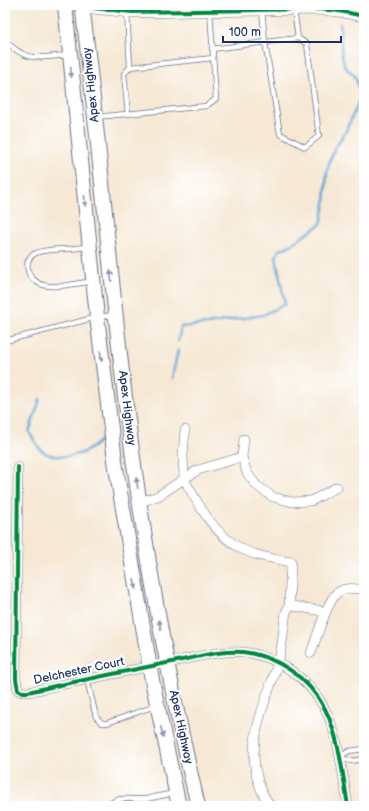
<svg xmlns="http://www.w3.org/2000/svg" width="369" height="811" font-family="'Balsamiq Sans',sans-serif">
	<style>
		.lines { fill: none; stroke-linecap: round; stroke-linejoin: round }
		.stream { stroke: #5ca0d1; stroke-width: 2.5 }
		.service-casing { stroke: #687087; stroke-width: 6 }
		.minor-casing { stroke: #687087; stroke-width: 10 }
		.tertiary-casing { stroke: #687087; stroke-width: 12 }
		.primary-casing { stroke: #687087; stroke-width: 16 }
		.service { stroke: #fff; stroke-width: 4.5 }
		.minor { stroke: #fff; stroke-width: 9 }
		.tertiary { stroke: #fff; stroke-width: 11 }
		.primary { stroke: #fff; stroke-width: 14 }
		.cycleway-casing { stroke: #fff; stroke-width: 6 }
		.cycleway { stroke: #00873e; stroke-width: 4 }
		.oneway { fill: #8d97ae }
		.labels { text-anchor: middle; dominant-baseline: central; stroke-width: 4; stroke-linejoin: round; paint-order: stroke }
		.street-label { font-size: 12px; fill: #1b2f5e; stroke: #fff }
	</style>
	<rect width="100%" height="100%" fill="#fff"/>
	<filter id="ink" filterUnits="userSpaceOnUse"><feTurbulence type="fractalNoise" baseFrequency=".025" numOctaves="2"/><feDisplacementMap in="SourceGraphic" scale="8" xChannelSelector="R" yChannelSelector="G"/><feConvolveMatrix kernelMatrix="1 2 1 2 8 2 1 2 1" color-interpolation-filters="sRGB"/></filter>
	<filter id="wash" filterUnits="userSpaceOnUse"><feTurbulence type="fractalNoise" baseFrequency=".012" numOctaves="4" result="noise"/><feDisplacementMap in="SourceGraphic" scale="16" xChannelSelector="R" yChannelSelector="G"/><feGaussianBlur stdDeviation="0.9" result="paint"/><feColorMatrix in="noise" values="0 0 0 0 0 0 0 0 0 0 0 0 0 0 0 0 0 1.4 0 .05"/><feComposite in="paint" operator="in"/></filter>
	<g filter="url(#wash)">
		<rect width="100%" height="100%" fill="#f6e8d4"/>
		<g class="lines">
			<path class="stream" d="M340 24 342 57 345 67 354 75 364 101
				M178 341 181 327 207 324 263 315 285 304 276 257 279 250 289 246 321 224 325 204 327 171 330 160 335 148 346 131 361 96
				M172 378 178 350
				M40 399 29 432C33 438 36 445 41 450 52 460 77 457 88 450 93 447 97 443 101 440"/>
		</g>
	</g>
	<g filter="url(#ink)">
		<g class="lines">
			<defs>
				<path id="service" d="M262 10 265 42 280 134 305 147 319 136 307 44 298 38
					M127 12 130 67 213 58
					M5 40C27 64 40 57 69 55
					M212 49 298 38 294 10
					M128 114 124 74 130 67
					M96 117 206 106 216 99 210 11
					M88 247C81 247 74 249 66 249 50 250 20 248 29 274 31 278 38 284 43 285 62 289 75 282 92 282
					M5 341 97 317 114 315
					M87 679 96 717 102 723H107L155 706
					M340 757 349 751 364 749
					M341 758 351 761 364 759
					M107 806C121 794 130 801 146 799 155 797 165 795 174 793"/>
				<path id="minor" d="M185 430 183 455 184 479 198 470 242 457 247 473 257 486 273 497 292 502 311 501 337 487
					M242 457 244 439
					M18 467 16 679 18 690 22 692H28C77 681 127 671 177 661 198 657 221 650 243 652 277 656 309 678 325 709 339 736 343 776 348 806
					M140 502 158 496 184 479C198 504 213 533 240 548 255 556 274 559 291 562L289 607
					M311 653C316 640 327 601 337 593 345 587 355 588 364 590
					M270 806C237 757 263 711 278 663 283 646 283 629 286 612L289 607 293 606 317 610 325 613"/>
				<path id="tertiary" d="M83 5 93 8 132 12 319 9 339 11 364 16"/>
				<path id="primary" d="M65 5 97 317 116 468 152 680 179 806
					M82 5C99 136 109 267 125 397 142 535 166 671 198 806"/>
			</defs>
			<use href="#service" class="service-casing"/>
			<use href="#minor" class="minor-casing"/>
			<use href="#tertiary" class="tertiary-casing"/>
			<use href="#primary" class="primary-casing"/>
			<use href="#service" class="service"/>
			<use href="#minor" class="minor"/>
			<use href="#tertiary" class="tertiary"/>
			<use href="#primary" class="primary"/>
			<defs>
				<path id="cycleway" d="M81 5 93 8 132 12 319 9 339 11 364 16
					M18 467 16 679 18 690 22 692H28C77 681 127 671 177 661 198 657 221 650 243 652 277 656 309 678 325 709 339 736 343 776 348 806"/>
			</defs>
			<use href="#cycleway" class="cycleway-casing"/>
			<use href="#cycleway" class="cycleway"/>
		</g>
		<defs><path id="oneway-solid" d="M-6-.8H1V-3.2L6.5 0L1 3.2V.8H-6Z"/></defs>
		<g class="oneway">
			<use href="#oneway-solid" transform="translate(71 72) rotate(85)"/>
			<use href="#oneway-solid" transform="translate(85 201) rotate(84)"/>
			<use href="#oneway-solid" transform="translate(111 276) rotate(-96)"/>
			<use href="#oneway-solid" transform="translate(101 356) rotate(83)"/>
			<use href="#oneway-solid" transform="translate(137 483) rotate(-99)"/>
			<use href="#oneway-solid" transform="translate(135 584) rotate(80)"/>
			<use href="#oneway-solid" transform="translate(160 625) rotate(-100)"/>
			<use href="#oneway-solid" transform="translate(162 732) rotate(78)"/>
		</g>
	</g>
	<g class="labels">
		<g class="street-label">
			<text transform="translate(91 85) rotate(-96)">Apex Highway</text>
			<text transform="translate(127 408) rotate(83)">Apex Highway</text>
			<text transform="translate(79 671) rotate(-12)">Delchester Court</text>
			<text transform="translate(181 727) rotate(78)">Apex Highway</text>
		</g>
	</g>
	<rect width="369" height="811" fill="none" stroke="#fff" stroke-width="20"/>
	<path d="M223 36v6h118v-6" fill="none" stroke="#1b2f5e" stroke-width="2"/>
	<text x="229" y="36" font-size="12" fill="#1b2f5e" stroke="#ffffff" stroke-width="3" paint-order="stroke">100 m</text>
</svg>
